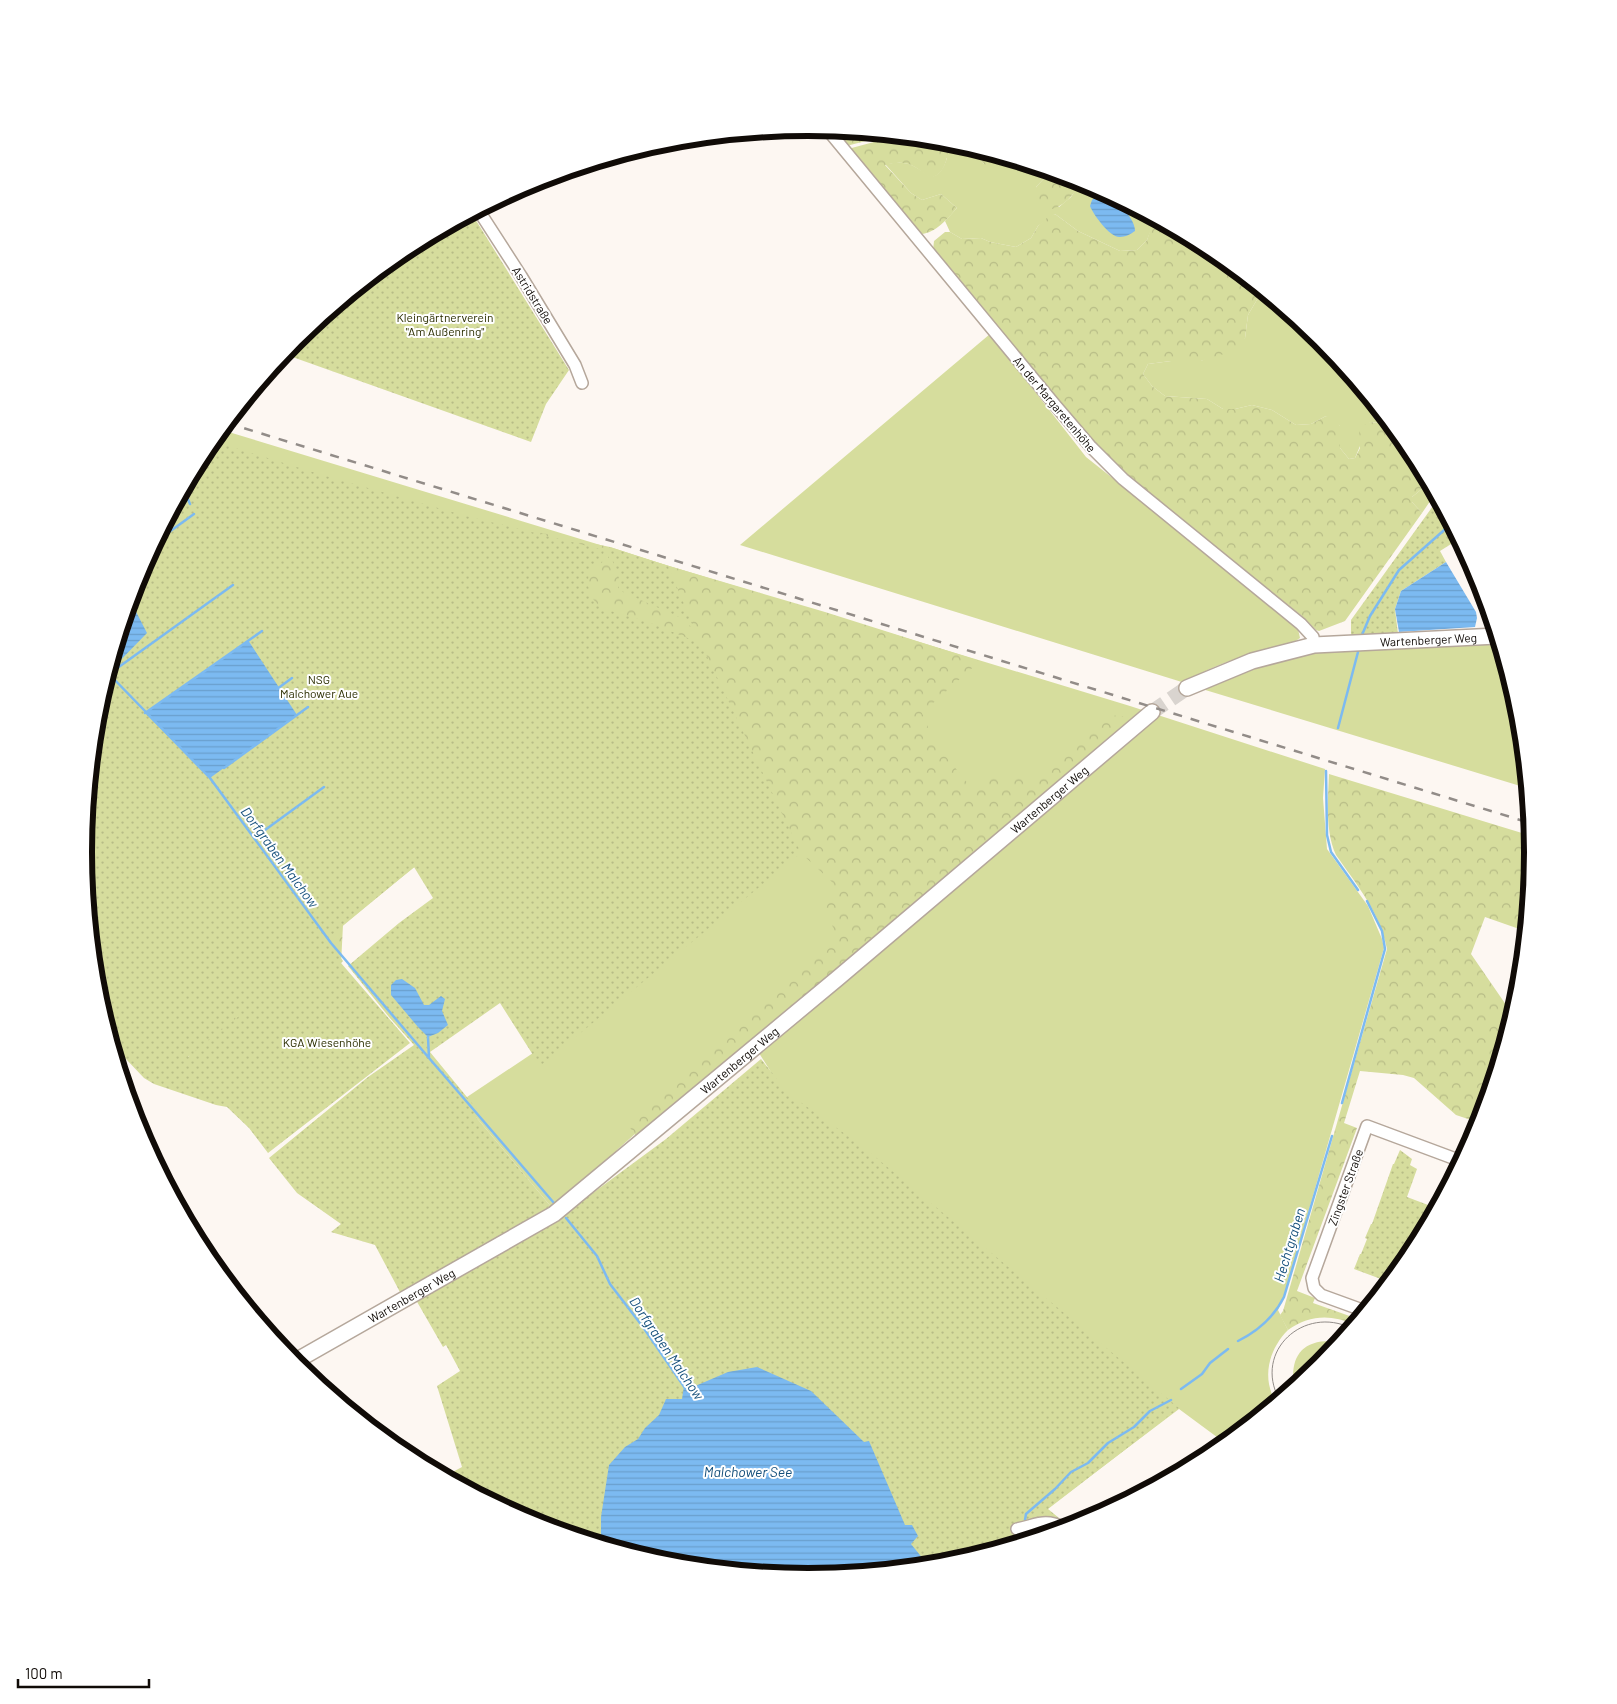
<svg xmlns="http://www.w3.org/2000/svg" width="1617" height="1704" font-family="Barlow,sans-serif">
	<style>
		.grass { fill: #d6dd9d }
		.forest { fill: url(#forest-crowns) }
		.park { fill: url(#park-dots); fill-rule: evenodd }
		.water { fill: url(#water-rules) }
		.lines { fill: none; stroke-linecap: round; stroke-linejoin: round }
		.stream { stroke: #7cbaf1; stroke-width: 2.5 }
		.major-tunnel { stroke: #d9d4cf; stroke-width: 15; stroke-dasharray: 15 8; stroke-linecap: butt }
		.minor-casing { stroke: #b5a79b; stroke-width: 14 }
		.major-casing { stroke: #b5a79b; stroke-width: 18 }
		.minor { stroke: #fff; stroke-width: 11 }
		.major { stroke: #fff; stroke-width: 15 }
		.tram { stroke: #928c88; stroke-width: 1 }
		.rail { stroke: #928c88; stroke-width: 2.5; stroke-dasharray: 9 9; stroke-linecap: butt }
		.labels { text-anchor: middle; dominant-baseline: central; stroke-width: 4; stroke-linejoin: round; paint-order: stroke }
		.street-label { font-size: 12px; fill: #100b07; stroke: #fff }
		.park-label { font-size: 12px; fill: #2b2e01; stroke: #fff }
		.water-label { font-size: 14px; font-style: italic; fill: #144f7b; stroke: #fff }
		.rim { fill: none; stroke: #100b07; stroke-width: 6 }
	</style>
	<defs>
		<pattern id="forest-crowns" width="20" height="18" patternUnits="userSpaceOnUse" patternTransform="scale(1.25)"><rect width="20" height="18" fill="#d6dd9d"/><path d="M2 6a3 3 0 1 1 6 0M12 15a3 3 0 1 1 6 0" fill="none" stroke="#b7bc86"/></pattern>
		<pattern id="park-dots" width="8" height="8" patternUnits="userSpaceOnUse" patternTransform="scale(1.25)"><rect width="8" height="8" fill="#d6dd9d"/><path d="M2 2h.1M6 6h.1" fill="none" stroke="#b7bc86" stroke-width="1.8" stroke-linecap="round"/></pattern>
		<pattern id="water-rules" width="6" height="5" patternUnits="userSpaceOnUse" patternTransform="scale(1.25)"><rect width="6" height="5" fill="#7cbaf1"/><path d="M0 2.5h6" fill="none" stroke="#6a9fcd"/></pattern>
	</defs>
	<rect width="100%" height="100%" fill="#fdf7f2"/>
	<path class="grass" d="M862 133 888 135 862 142Z
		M915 138 950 141 971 147 984 164H1004L1005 158 1050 172 1036 187 1059 207 1071 197 1081 181 1104 192H1100L1113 200 1107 194 1151 217 1153 225 1147 240 1137 250 1120 251 1078 231 1055 214 1038 226 1031 238 1016 247 990 242 981 238 962 239 950 232 945 221 957 208 941 194 922 200 911 193 885 164C908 161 911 163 930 177 940 176 944 167 947 158L919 143Z
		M1262 291 1321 340 1390 424 1370 422 1355 458 1349 459 1340 448V426L1326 416 1311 424 1296 425 1272 410 1252 405 1235 409H1223L1207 399 1165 396 1152 386 1143 374 1148 364 1171 361H1201L1245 338 1248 315Z
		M990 334 1086 457 1279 610 1298 629 1300 638C1285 649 1263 651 1245 656 1225 662 1202 671 1185 683L740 545Z
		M222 430 1130 706 1325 769 1323 798 1327 849 1368 906 1382 939 1384 948 1284 1297 1278 1310 1288 1330C1269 1349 1261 1378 1276 1402L1225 1443 1179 1409 1047 1509 747 1034 617 1150 610 1160 553 1209 476 1117 467 1097 539 1049 436 898 418 860 139 574 206 449Z
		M1426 477 1435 494 1422 513 1412 502V497L1423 488Z
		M1498 640 1519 711 1527 788 1202 689 1263 663 1325 649Z
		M1330 1341 1339 1343C1331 1352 1324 1350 1316 1358 1309 1364 1309 1373 1303 1379 1301 1382 1297 1384 1294 1387 1290 1359 1300 1341 1330 1341Z"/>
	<path class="forest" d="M832 130 862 133V142L850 145 844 144Z
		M896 136 915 138C922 148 937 146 949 146 947 159 945 175 930 178 914 165 906 159 885 165L911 193 922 200 941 194 957 208C947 219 936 233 921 234L848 149Z
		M971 147 1005 158 1004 164 997 169 984 164Z
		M1050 172 1081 181V183C1072 196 1065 206 1049 210L1039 199 1036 187Z
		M1055 214 1078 231 1120 251 1137 250 1147 240 1152 225 1151 217 1211 250 1262 291 1248 315 1245 338 1237 350 1201 361H1171L1148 364 1143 374 1152 386 1165 396 1207 399 1223 409H1235L1252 405 1272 410 1296 425 1311 424 1326 416 1334 418 1340 426V448L1349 459 1355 458 1360 448 1359 427 1370 422 1390 424 1411 450 1426 477 1423 488 1412 497V502L1422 513 1345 621 1319 631 1316 630 1302 616 1133 482 1088 437 933 250 934 241 945 232H950L962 239 981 238 990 242 1016 247 1031 238 1038 226 1048 217Z
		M489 522 610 547 669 566 825 612 980 661 922 713 938 751 945 755 973 790 993 774 1036 778 1106 715 1134 717 638 1139 626 1122 838 940 824 905 833 883 801 853 593 1017 417 865 343 925 341 964 204 1071 190 1058 192 1038 98 710Z
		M1329 774 1532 836 1533 852 1525 931 1485 917 1471 954 1513 1015 1480 1123 1456 1115 1414 1078 1403 1075 1360 1071 1344 1123 1357 1128 1297 1291 1315 1298 1313 1303 1358 1319 1354 1324C1330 1314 1309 1315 1288 1330L1280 1315 1283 1311 1387 949C1380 913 1357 885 1336 855 1325 832 1328 799 1329 774Z"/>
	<path class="park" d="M472 214 569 370 546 404 531 442 284 354 296 339 406 249Z
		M213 441 319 474 466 516 604 550 602 563 589 567 588 586 593 599 601 608 648 622 695 641 704 650 801 853 540 1066 500 1003 430 1052 480 1113 476 1117 553 1209 401 1294 375 1245 331 1232 341 1224 297 1193 269 1158 368 1077 414 1045 389 1017 348 966 399 923 433 898 414 867 327 939 343 961 341 963 410 1043 268 1153 249 1128 227 1107 216 1105 154 1084 144 1078 125 1058 112 1039 98 993 84 852 98 710 139 574 206 449ZM214 984 239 1016 188 1057 238 1015Z
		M1438 499 1459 539 1440 551 1446 562 1401 591 1395 609 1398 634 1352 636 1351 634V620Z
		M610 547 668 566 695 630 681 618 623 592 618 588V578L612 559 608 558Z
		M761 1059 789 1094 862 1146 1179 1408 1048 1509 1070 1527 950 1563 808 1577 667 1563 531 1521 445 1476 462 1467 437 1386 460 1371 446 1345 443 1347 416 1300 544 1229 666 1139Z
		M1400 1150 1412 1159 1410 1165 1417 1169 1407 1197 1436 1208 1411 1255 1389 1282 1354 1269 1360 1254H1361L1367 1239 1365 1238 1371 1224H1372L1393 1164H1394Z"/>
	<path class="water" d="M1100 192C1110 192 1136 218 1135 231 1131 234 1125 237 1120 237 1110 238 1093 214 1090 206L1092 200Z
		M1446 562 1476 612 1477 618 1475 627 1399 632 1395 609 1401 591Z
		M131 602 147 633 110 671Z
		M248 640 297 715 210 778 145 713Z
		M402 979 415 988 424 1005H429L441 996 445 999 442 1011 448 1025 438 1033 428 1037 418 1027 391 995V985L396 980Z
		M757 1367 811 1391 864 1442 869 1441 905 1525H912L918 1536 911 1544 928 1565 808 1577 667 1563 601 1543V1517L609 1465 625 1447 638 1439 645 1428 659 1415 666 1399H682L684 1386 693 1387 728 1372Z"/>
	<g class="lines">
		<path class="stream" d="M184 490 190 504
			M158 540 194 514
			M1362 635 1370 616 1399 570 1451 524
			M109 674 210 778 331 943 429 1058
			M109 674 233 585
			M277 689 292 678
			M145 713 262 631
			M1338 728 1358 652
			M224 768 308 707
			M1326 771 1327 835 1331 852 1358 890
			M254 838 324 787
			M428 1037 429 1058 554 1203
			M1342 1103 1385 949 1382 931 1367 901
			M566 1218 597 1256 610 1284 643 1327 685 1388
			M1238 1341C1258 1331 1274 1317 1284 1297L1332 1136
			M1181 1389 1202 1374 1210 1363 1228 1349
			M1025 1520 1026 1514 1055 1489 1071 1472 1088 1463 1108 1443 1134 1427 1150 1411 1171 1400"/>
		<path class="major-tunnel" d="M1152 712 1187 688"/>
		<defs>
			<path id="minor" d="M827 129 1055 405 1091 447 1123 479 1301 624 1313 637 1314 645
				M479 211 521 276 575 365 582 383
				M1365 1311 1321 1295 1314 1288 1312 1278 1367 1126 1461 1161
				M1017 1529C1037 1525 1044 1518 1065 1528"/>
			<g id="major">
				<path id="s1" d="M1187 688 1252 661 1314 645 1497 636"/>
				<path id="s2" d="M294 1362 554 1214 838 978 1152 712"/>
			</g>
		</defs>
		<use href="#minor" class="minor-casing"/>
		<use href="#major" class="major-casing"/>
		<use href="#minor" class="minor"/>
		<use href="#major" class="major"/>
		<path class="tram" d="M1279 1399C1253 1351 1304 1305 1351 1328"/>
		<path class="rail" d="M227 423 1530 823"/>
	</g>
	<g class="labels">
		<g class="street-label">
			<text transform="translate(533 295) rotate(58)">Astridstraße</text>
			<text transform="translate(1055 404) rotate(50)">An der Margaretenhöhe</text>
			<text stroke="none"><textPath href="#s1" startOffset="249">Wartenberger Weg</textPath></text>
			<text stroke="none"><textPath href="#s2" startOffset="945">Wartenberger Weg</textPath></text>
			<text stroke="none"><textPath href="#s2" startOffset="540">Wartenberger Weg</textPath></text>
			<text transform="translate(1345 1187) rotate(-70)">Zingster Straße</text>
			<text stroke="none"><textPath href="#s2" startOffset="135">Wartenberger Weg</textPath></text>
		</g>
		<g class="park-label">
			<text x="445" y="317">Kleingärtnerverein<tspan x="445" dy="14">"Am Außenring"</tspan></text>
			<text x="319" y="679">NSG<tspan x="319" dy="14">Malchower Aue</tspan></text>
			<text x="327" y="1042">KGA Wiesenhöhe</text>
		</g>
		<g class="water-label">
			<text transform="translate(280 857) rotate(54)">Dorfgraben Malchow</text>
			<text transform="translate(1289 1245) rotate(-73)">Hechtgraben</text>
			<text transform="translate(667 1348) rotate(56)">Dorfgraben Malchow</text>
			<text x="748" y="1471">Malchower See</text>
		</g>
	</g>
	<path d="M0 0H1617V1704H0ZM92 852a716 716 0 1 1 1432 0a716 716 0 1 1-1432 0Z" fill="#fff" fill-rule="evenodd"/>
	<path class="rim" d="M92 852a716 716 0 1 1 1432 0a716 716 0 1 1-1432 0Z"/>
	<path d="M18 1679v8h131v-8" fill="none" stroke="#100b07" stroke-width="2.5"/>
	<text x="25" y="1679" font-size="15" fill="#100b07" stroke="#ffffff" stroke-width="4" paint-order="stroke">100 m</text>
</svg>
